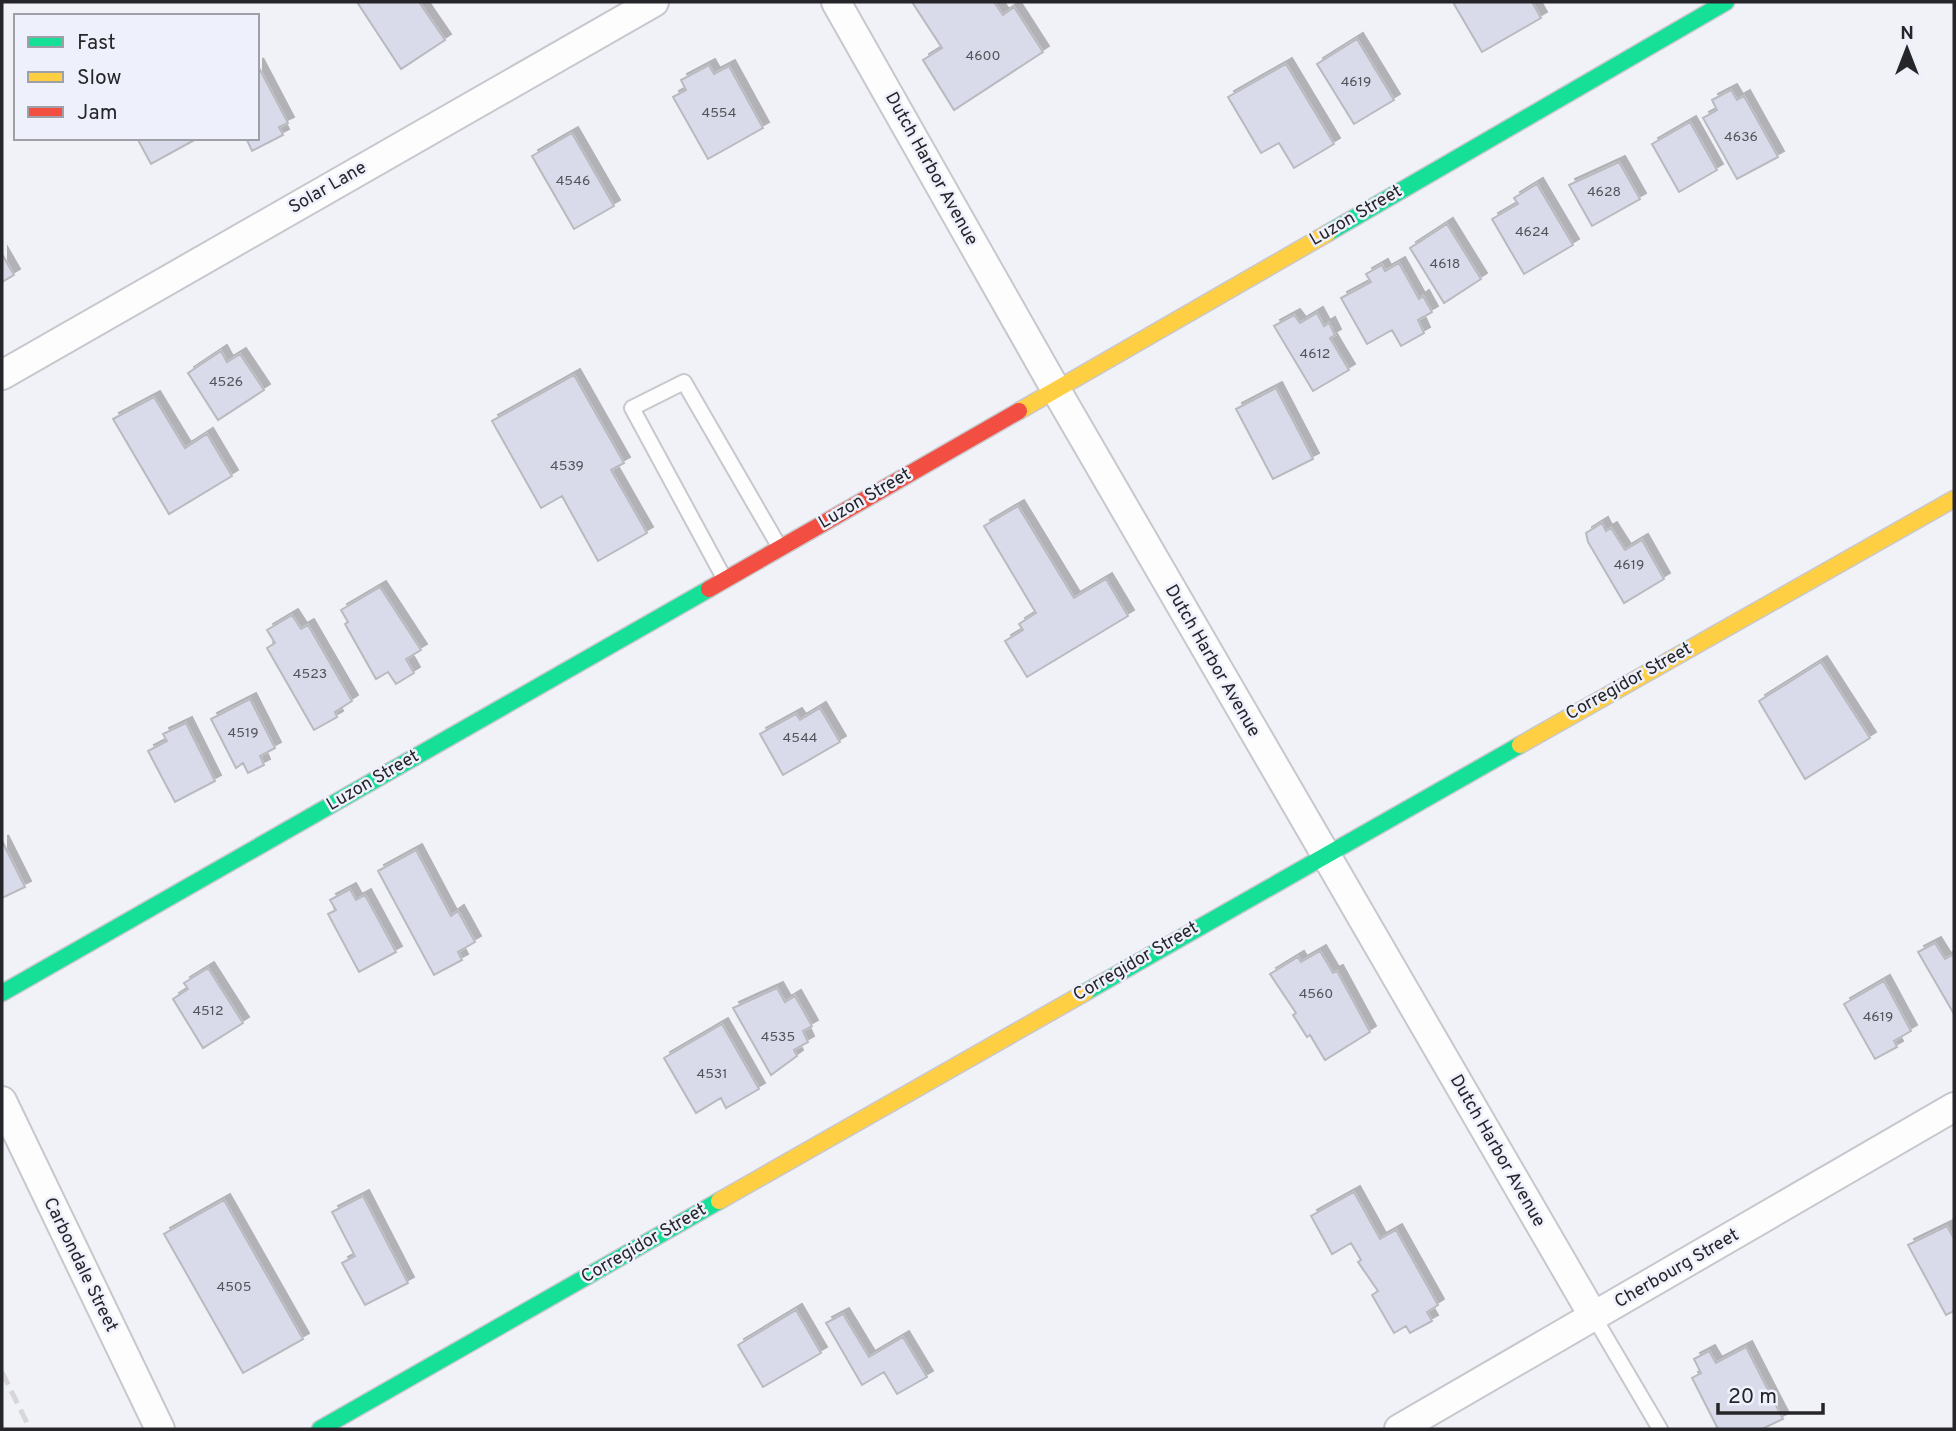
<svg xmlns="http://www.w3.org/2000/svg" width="1956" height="1431" font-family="Overpass,sans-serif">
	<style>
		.building { fill: #d9daea; stroke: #b9babf; stroke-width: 2; filter: url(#shadow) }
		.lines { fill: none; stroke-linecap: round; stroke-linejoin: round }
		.lane-casing { stroke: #c7c8cd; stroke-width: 18 }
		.street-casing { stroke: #c7c8cd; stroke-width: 32 }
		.fast-casing { stroke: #c7c8cd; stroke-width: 19 }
		.slow-casing { stroke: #c7c8cd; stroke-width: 19 }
		.jam-casing { stroke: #c7c8cd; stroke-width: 19 }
		.lane { stroke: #fdfdfe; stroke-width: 14 }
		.street { stroke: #fdfdfe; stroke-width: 28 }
		.fast { stroke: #16e098; stroke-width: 16 }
		.slow { stroke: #ffcf43; stroke-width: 16 }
		.jam { stroke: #f24e42; stroke-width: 16 }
		.rail { stroke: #d7d7d9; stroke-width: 5; stroke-dasharray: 14 7; stroke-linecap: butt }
		.labels { text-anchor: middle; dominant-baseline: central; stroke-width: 5; stroke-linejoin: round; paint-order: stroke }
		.number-label { font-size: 14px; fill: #53535a }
		.street-label { font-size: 18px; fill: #26262a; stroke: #eef0fb }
	</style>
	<defs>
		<filter id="shadow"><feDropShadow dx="6" dy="-6" stdDeviation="0" flood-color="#0004"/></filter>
	</defs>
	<rect width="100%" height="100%" fill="#f1f2f8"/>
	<path class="building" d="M357 2H419L445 40 401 69Z
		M912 2H994L1003 15 1014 7 1043 52 954 110 923 60 942 48Z
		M1457 2H1532L1541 18 1482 52 1454 4Z
		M1357 39 1394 100 1354 124 1317 64Z
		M257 64 288 123 279 127 283 135 252 151 246 138H257Z
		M1286 64 1334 144 1294 168 1279 143 1261 153 1228 97Z
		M709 65 714 74 729 66 763 128 708 159 673 97 686 90 681 80Z
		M1731 90 1737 100 1744 96 1778 157 1737 179 1703 118 1717 110 1712 100Z
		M1690 122 1717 170 1679 192 1652 144Z
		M572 133 614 206 574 229 532 156Z
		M137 138H198L151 164Z
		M1619 162 1640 199 1592 226 1569 185Z
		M1537 184 1573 245 1524 274 1492 219 1518 204 1514 198Z
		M1447 224 1481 279 1444 303 1410 248Z
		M2 254 14 275 2 282Z
		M1399 263 1419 299 1423 296 1432 312 1418 320 1424 333 1401 346 1392 330 1367 344 1341 298 1371 282 1366 274 1382 265 1385 271Z
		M1317 313 1324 326 1329 323 1335 335 1330 338 1349 370 1313 391 1274 326 1294 315 1300 323Z
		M221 351 227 362 240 354 264 390 218 420 188 373Z
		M574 375 624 463 611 470 647 533 598 561 562 496 541 508 492 421Z
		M1276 388 1313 459 1273 479 1236 409Z
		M154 397 185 448 207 434 232 476 169 514 113 419Z
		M1018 506 1074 598 1106 579 1128 616 1027 677 1005 641 1023 630 1019 624 1036 613 984 526Z
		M1602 523 1606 531 1611 528 1625 550 1642 540 1664 579 1624 603 1588 542 1586 533Z
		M380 587 421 650 406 659 414 673 396 684 388 672 376 679 345 624 348 622 341 610Z
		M292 615 301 629 308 625 352 701 335 712 337 717 314 730 267 648 275 643 267 630Z
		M1821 662 1870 738 1805 779 1759 701Z
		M250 699 275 748 260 756 264 765 248 773 243 763 236 768 211 719Z
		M820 708 840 742 783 775 760 734 796 714 800 720Z
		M186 723 215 781 175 802 148 751 167 741 163 734Z
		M2 841 25 887 2 898Z
		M416 850 451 916 458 911 475 942 458 952 462 960 434 975 378 871Z
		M350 889 356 900 365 895 396 952 359 972 328 914 336 910 330 900Z
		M1935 943 1945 959 1954 954V1014L1918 952Z
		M1320 951 1333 973 1337 971 1370 1032 1325 1060 1310 1035 1307 1037 1293 1015 1296 1013 1270 974 1298 957 1301 962Z
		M208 968 243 1023 203 1048 173 999 188 989 184 983Z
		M1884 981 1911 1031 1894 1041 1897 1047 1875 1059 1844 1004Z
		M777 988 785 1002 795 996 812 1026 803 1031 808 1042 794 1050 797 1056 771 1075 733 1008Z
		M722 1024 759 1089 726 1108 721 1098 696 1113 664 1058Z
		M1354 1192 1380 1239 1396 1230 1438 1305 1427 1312 1432 1321 1410 1333 1406 1326 1394 1333 1372 1295 1378 1291 1358 1262 1361 1260 1351 1243 1332 1254 1311 1216Z
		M363 1196 408 1283 365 1305 342 1263 355 1256 332 1212Z
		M224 1200 303 1339 243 1373 164 1234Z
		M1947 1226 1954 1239V1311L1946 1315 1908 1245Z
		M796 1310 821 1353 763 1387 738 1345Z
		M843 1314 869 1357 903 1337 927 1377 897 1394 884 1372 862 1385 826 1323Z
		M1746 1347 1783 1419 1762 1429H1718L1692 1378 1701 1373 1694 1359 1709 1351 1716 1363Z"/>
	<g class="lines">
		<defs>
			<path id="lane" d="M724 578 632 408 684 382 780 548
				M1594 1317 1660 1429"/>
			<path id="street" d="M836 2 1056 390 1594 1317
				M2 375 654 2
				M2 1101 160 1429
				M1399 1429 1954 1107"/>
			<path id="fast" d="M1328 233 1726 2
				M1086 992 1520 745
				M2 993 709 589
				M320 1429 719 1201"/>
			<path id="slow" d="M1019 411 1328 233
				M1520 745 1954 499
				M719 1201 1086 992"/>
			<path id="jam" d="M709 589 1019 411"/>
		</defs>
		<use href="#lane" class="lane-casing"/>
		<use href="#street" class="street-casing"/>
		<use href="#fast" class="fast-casing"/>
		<use href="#slow" class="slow-casing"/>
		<use href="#jam" class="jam-casing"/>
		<use href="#lane" class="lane"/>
		<use href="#street" class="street"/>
		<use href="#fast" class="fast"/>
		<use href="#slow" class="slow"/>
		<use href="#jam" class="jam"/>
		<path class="rail" d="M2 1372 30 1429"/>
	</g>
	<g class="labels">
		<g class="number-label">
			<text x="983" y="56">4600</text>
			<text x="1356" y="82">4619</text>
			<text x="719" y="113">4554</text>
			<text x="1741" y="137">4636</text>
			<text x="573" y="181">4546</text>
			<text x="1604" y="192">4628</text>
			<text x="1532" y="232">4624</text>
			<text x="1445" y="264">4618</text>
			<text x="1315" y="354">4612</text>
			<text x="226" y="382">4526</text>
			<text x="567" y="466">4539</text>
			<text x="1629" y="565">4619</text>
			<text x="310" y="674">4523</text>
			<text x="243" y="733">4519</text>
			<text x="800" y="738">4544</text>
			<text x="1316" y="994">4560</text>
			<text x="208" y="1011">4512</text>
			<text x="1878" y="1017">4619</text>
			<text x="778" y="1037">4535</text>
			<text x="712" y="1074">4531</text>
			<text x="234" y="1287">4505</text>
		</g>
		<g class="street-label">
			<text transform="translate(931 169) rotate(61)">Dutch Harbor Avenue</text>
			<text transform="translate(328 188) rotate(-30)">Solar Lane</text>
			<text transform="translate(1356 216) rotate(-30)">Luzon Street</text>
			<text transform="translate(865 499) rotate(-30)">Luzon Street</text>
			<text transform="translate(1212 661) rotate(60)">Dutch Harbor Avenue</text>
			<text transform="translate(1629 682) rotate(-29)">Corregidor Street</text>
			<text transform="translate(373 781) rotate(-30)">Luzon Street</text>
			<text transform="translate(1136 962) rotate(-30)">Corregidor Street</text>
			<text transform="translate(1497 1151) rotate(60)">Dutch Harbor Avenue</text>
			<text transform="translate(644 1244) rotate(-30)">Corregidor Street</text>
			<text transform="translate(80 1265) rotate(64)">Carbondale Street</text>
			<text transform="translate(1677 1269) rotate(-30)">Cherbourg Street</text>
		</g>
	</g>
	<rect width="1956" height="1431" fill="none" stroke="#26262a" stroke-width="7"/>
	<rect x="14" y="14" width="245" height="126" fill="#eef0fb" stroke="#9e9fa7" stroke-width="2"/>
	<rect x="28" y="37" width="35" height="10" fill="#16e098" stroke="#9e9fa7" stroke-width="2"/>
	<text x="77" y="49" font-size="21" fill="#26262a">Fast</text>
	<rect x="28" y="72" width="35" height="10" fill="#ffcf43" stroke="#9e9fa7" stroke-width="2"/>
	<text x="77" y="84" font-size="21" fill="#26262a">Slow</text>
	<rect x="28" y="107" width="35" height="10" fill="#f24e42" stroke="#9e9fa7" stroke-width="2"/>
	<text x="77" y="119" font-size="21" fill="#26262a">Jam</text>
	<g transform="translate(1907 49)" stroke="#eef0fb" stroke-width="5" paint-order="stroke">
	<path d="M0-5L12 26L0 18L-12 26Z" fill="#26262a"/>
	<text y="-10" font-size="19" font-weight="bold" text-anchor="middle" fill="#26262a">N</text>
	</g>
	<path d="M1718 1403v10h105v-10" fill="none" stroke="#26262a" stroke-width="3.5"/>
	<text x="1728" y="1403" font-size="21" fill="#26262a" stroke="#eef0fb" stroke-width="5" paint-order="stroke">20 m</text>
</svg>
